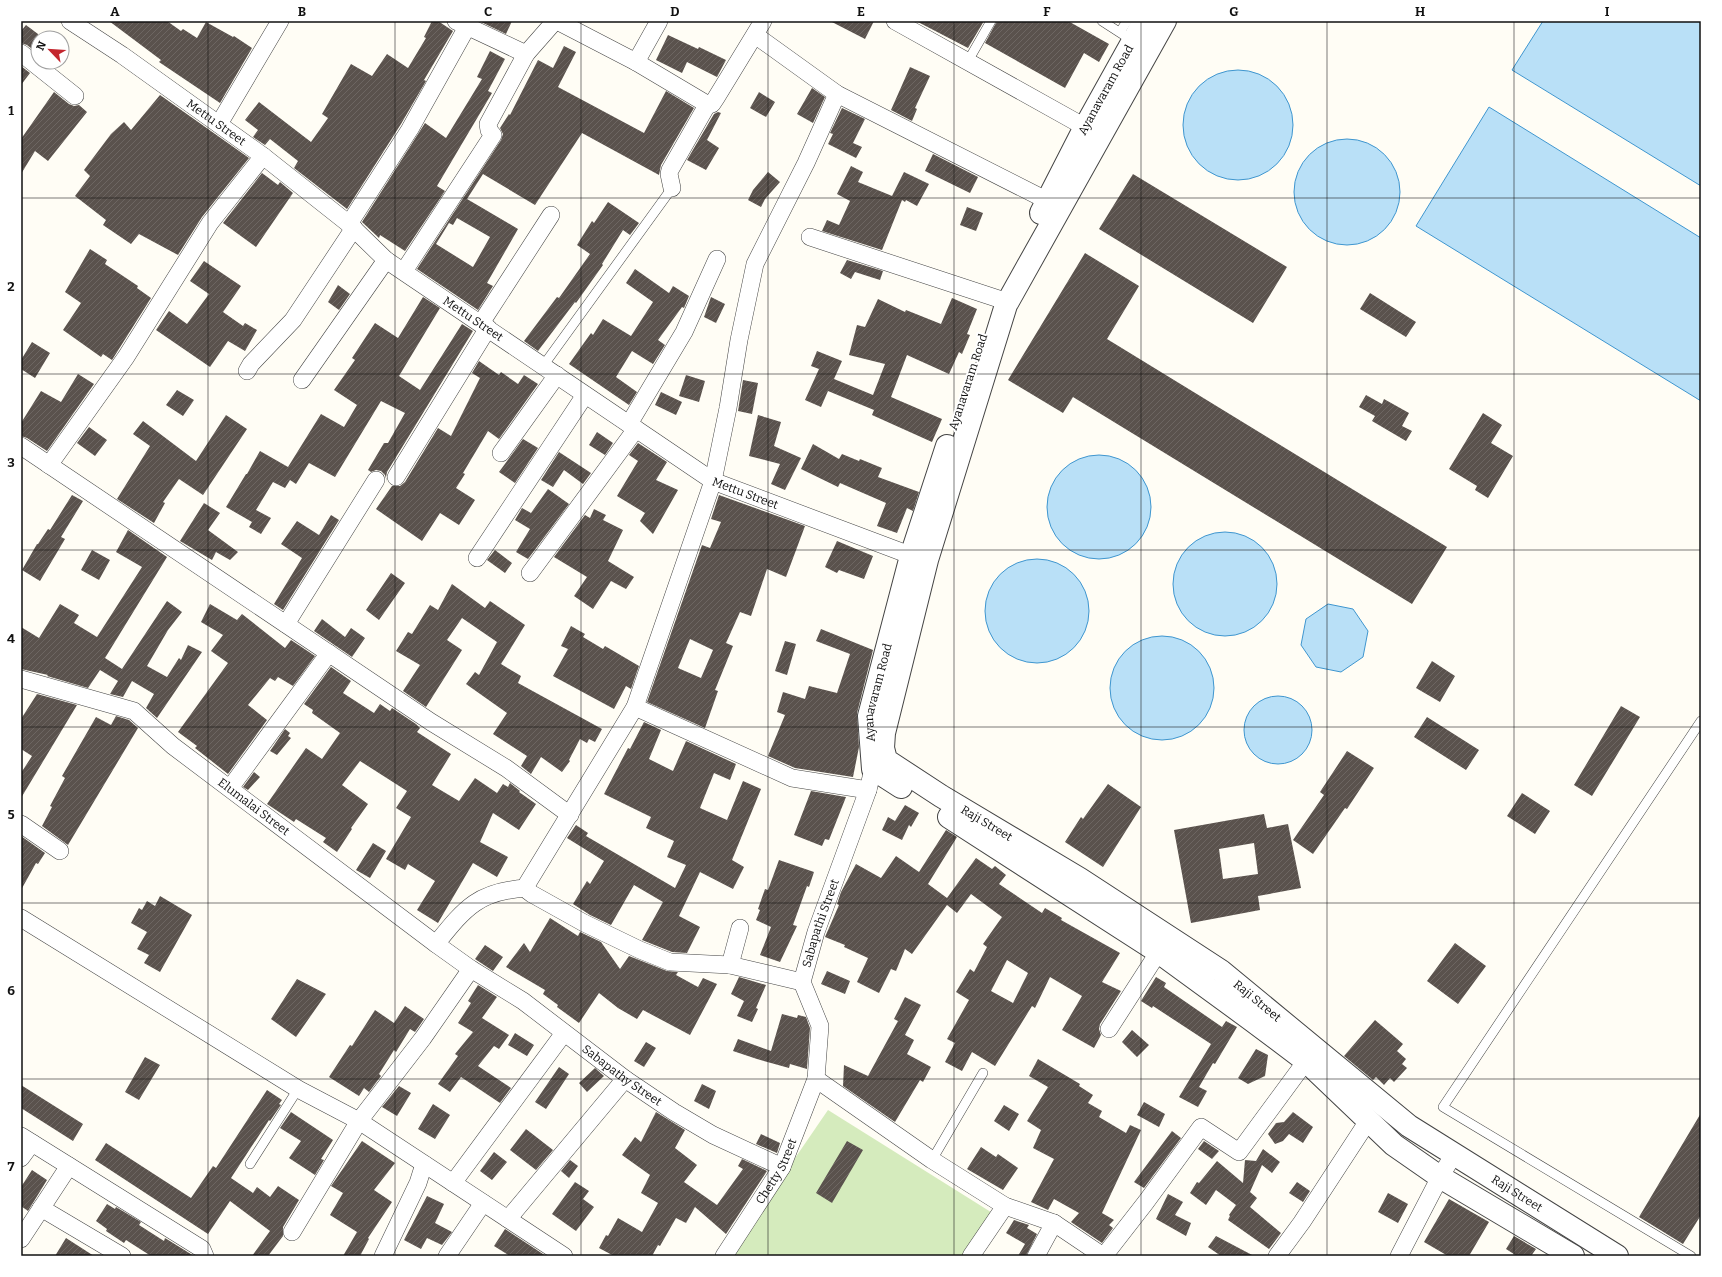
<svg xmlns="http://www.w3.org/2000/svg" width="1722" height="1277" font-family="Bitter,serif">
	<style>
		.park { fill: #d5ebbd }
		.water { fill: #b9e0f7; stroke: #3f96cf }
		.building { fill: url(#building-hatch); fill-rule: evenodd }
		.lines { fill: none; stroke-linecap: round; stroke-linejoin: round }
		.service-casing { stroke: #444; stroke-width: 10 }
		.minor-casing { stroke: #444; stroke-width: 18 }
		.tertiary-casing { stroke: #444; stroke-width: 24 }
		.service { stroke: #fff; stroke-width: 9 }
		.minor { stroke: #fff; stroke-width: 17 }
		.tertiary { stroke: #fff; stroke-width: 22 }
		.grid { fill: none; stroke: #111; stroke-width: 1; stroke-opacity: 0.55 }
		.labels { text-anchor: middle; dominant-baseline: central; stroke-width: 4; stroke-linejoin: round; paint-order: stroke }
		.street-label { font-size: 12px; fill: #111; stroke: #fff }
		.neatline { fill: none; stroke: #111; stroke-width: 1.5 }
		.grid-label { font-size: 13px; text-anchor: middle; font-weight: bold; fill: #111 }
	</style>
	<defs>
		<pattern id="building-hatch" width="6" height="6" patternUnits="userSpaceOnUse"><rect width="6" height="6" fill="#5a524d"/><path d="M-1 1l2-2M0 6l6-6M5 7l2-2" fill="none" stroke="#6d6662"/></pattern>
	</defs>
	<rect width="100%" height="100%" fill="#fffdf5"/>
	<path class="park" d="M828 1110 994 1214 965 1256H728Z"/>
	<path class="water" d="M1543 21H1699L1701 22V186L1512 70Z
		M1183 125a55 55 0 1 1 110 0a55 55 0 1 1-110 0Z
		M1489 107 1701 238V401L1416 226Z
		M1294 192a53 53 0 1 1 106 0a53 53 0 1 1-106 0Z
		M1047 507a52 52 0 1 1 104 0a52 52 0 1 1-104 0Z
		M1173 584a52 52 0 1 1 104 0a52 52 0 1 1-104 0Z
		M985 611a52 52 0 1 1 104 0a52 52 0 1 1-104 0Z
		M1328 604 1353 609 1368 631 1363 657 1341 672 1316 667 1301 645 1306 619Z
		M1110 688a52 52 0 1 1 104 0a52 52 0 1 1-104 0Z
		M1244 730a34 34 0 1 1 68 0a34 34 0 1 1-68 0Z"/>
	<path class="building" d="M109 21H167L181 31 183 29 197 38 206 22 233 37 234 36 252 48 220 103 159 62 161 60Z
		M432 21H438L453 31 424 80 426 81 401 124 347 209 294 168 298 161 270 139 265 145 253 137 258 130 245 120 259 102 311 142 328 118 322 114 351 64 372 76 387 54 408 68 426 38 424 37Z
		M479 21H512L506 34Z
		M830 21H874L865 39Z
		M916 21H984L968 48Z
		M997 21H1068L1109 44 1099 62 1084 53 1065 88 985 43Z
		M26 25 38 34V54L27 45 21 43V31Z
		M668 35 698 49 699 47 726 60 717 77 687 62 682 73 656 60Z
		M564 46 576 52 558 87 644 133 666 91 694 108 661 165 659 175 582 133 535 205 483 174 467 199 518 229 487 283 493 286 478 310 417 269 501 140 503 134 500 128 509 114 510 115 538 60 553 68ZM457 218 490 237 473 267 436 244 449 223 453 225Z
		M490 51 505 59 488 91 492 93 437 186 445 191 405 251 380 235 379 238 362 222 425 123 446 138 482 79 477 77Z
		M21 66 30 73 21 85Z
		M910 67 930 76 915 108 917 109 912 121 891 110Z
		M812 88 825 97 813 123 797 114Z
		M54 92 69 104 74 106 79 105 87 112 48 161 35 151 21 174V139Z
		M759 92 775 102 766 117 750 108Z
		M160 95 249 158 202 217 178 255 139 234 131 244 103 225 106 220 75 196 90 176 84 170 111 134 124 122 131 130Z
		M842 108 865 119 853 143 862 147 856 158 828 144 833 134 830 133Z
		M718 112 721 113 707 140 719 148 706 170 687 160 714 114Z
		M933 154 978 177 970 193 925 171Z
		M851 166 863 172 858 182 897 198 892 196 904 172 929 184 917 206 906 200 905 202 902 200 882 250 822 231 827 220 839 225 850 201 837 194Z
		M768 172 780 182 765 199 761 207 748 200 753 190Z
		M262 173 278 185 280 182 293 193 256 247 223 223Z
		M1133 174 1287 267 1253 323 1099 229Z
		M608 202 639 223 630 235 623 230 602 264 603 265 576 303 575 302 538 351 524 341 557 297 559 298 590 254 577 245 592 221 594 223Z
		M967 207 983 213 976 231 960 225Z
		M90 249 107 260 105 264 138 286 137 288 151 298 112 360 103 354 101 357 63 330 81 303 65 292Z
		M1085 253 1139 286 1107 339 1447 547 1412 604 1073 397 1063 413 1008 380Z
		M847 260 883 271 880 280 855 272 851 279 840 273Z
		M204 261 241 286 223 312 243 326 245 323 257 330 245 351 228 341 210 367 156 330 169 311 187 324 209 294 190 281Z
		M635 269 669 293 673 286 689 296 684 308 682 307 658 340 665 345 653 364 632 351 616 377 637 392 629 405 569 364 591 333 593 335 603 319 631 336 653 302 626 283Z
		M338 285 350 294 339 310 328 302Z
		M1370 293 1416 322 1406 337 1360 309Z
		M423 297 440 308 399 376 420 390 462 324 473 331 387 472 386 477 387 482 385 475 381 471 376 470 371 472 368 470 384 443H388L405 413 381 401 335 477 309 463 296 484 290 480 285 488 273 482 256 510 271 518 261 534 249 527 252 522 226 507 246 474H247L260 451 288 467 321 414 344 427 357 405 334 390 355 360 352 358 375 323 398 338Z
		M711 297 725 304 716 323 704 317Z
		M952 298 977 309 967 334 970 335 962 354 959 352 949 374 907 355 891 397 942 419 932 442 872 415 874 410 828 391 821 407 805 400 819 369 811 366 817 351 842 361 834 379 873 395 885 364 849 355 857 325 865 327 878 299 905 312 906 310 941 324Z
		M32 342 50 353 35 378 21 369V360Z
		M479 361 499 375 501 372 518 384 524 375 538 384 499 439 488 431 463 473 465 474 456 488 475 500 459 525 440 513 422 541 376 509 392 486H400L405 482 438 428 451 436 480 378 472 373Z
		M78 374 94 384 47 451 27 438 21 436V423L41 391 61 402Z
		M686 375 705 381 699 402 679 396Z
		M743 380 758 383 752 414 738 411Z
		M177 390 194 400 183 416 166 405Z
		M661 392 682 402 676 415 655 405Z
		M1366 395 1382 404 1384 399 1409 413 1402 426 1412 431 1406 441 1372 421 1375 416 1359 407Z
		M1483 413 1502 425 1491 443 1513 456 1488 498 1475 490 1477 486 1449 469Z
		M226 415 247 429 203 495 179 479 163 502 165 503 154 523 117 499 150 446 133 434 143 421 196 461Z
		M758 415 781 422 774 446 801 458 785 490 771 484 780 464 749 456Z
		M89 427 107 440 95 456 77 443Z
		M597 432 613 443 605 455 589 445Z
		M523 439 538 448 515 483 499 472Z
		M638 443 667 462 656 480 678 490 653 534 640 521 645 513 617 496 638 461 629 455Z
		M813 444 839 459 842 454 859 461 860 459 882 468 878 477 919 492 913 511 907 508 897 533 877 526 886 503 840 483 838 487 801 469Z
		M559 452 591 473 583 484 564 470 553 487 541 480Z
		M548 489 569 504 528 559 516 552 530 529 515 520 522 508 531 513Z
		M72 495 83 501 61 537 65 539 40 581 22 570 37 544H38L48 529 50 530Z
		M719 495 805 526 786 577 767 569 751 616 740 612 726 643 733 646 715 690 718 691 705 728 647 702 702 545 710 548 721 522 711 519ZM690 639 713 650 701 678 678 668Z
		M204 503 220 513 208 530 238 552 230 560 216 552 212 560 180 541Z
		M594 509 606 515 603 520 623 530 608 561 634 577 626 589 611 581 593 609 574 596 587 577 554 557 585 515 590 518Z
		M331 515 339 520 283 610 274 604 302 558 281 544 297 521 319 535Z
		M128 530 167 557 105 658 122 669 167 601 182 612 168 630 147 666 167 677 179 658 181 660 188 645 202 652 157 718 146 708 154 694 132 681 123 697 110 694 118 681 100 670 88 688 47 676 48 675 21 669V627L39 638 60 604 79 615 74 623 97 637 142 567 116 552Z
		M837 541 873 556 864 579 839 570 837 573 825 567Z
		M92 550 110 560 99 580 81 570Z
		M495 550 512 563 505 573 487 560Z
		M391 573 405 583 379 620 366 610Z
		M452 584 485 608 490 601 525 625 501 664 521 676 518 683 602 729 595 742 589 739 587 743 580 739 569 760 570 761 562 772 541 757 531 774 521 766 527 756 493 734 507 713 466 684 475 672 479 675 497 642 462 618 447 640 462 650 426 707 403 691 420 665 396 651 408 632 412 634 430 605 438 610Z
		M210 604 237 620 242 614 285 648 291 640 315 656 293 686 278 677 275 681 270 678 248 705 267 720 228 774 195 748 197 746 178 732 228 663 211 651 223 635 201 622Z
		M322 619 345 637 351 628 365 638 352 657 314 631Z
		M571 626 585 634 583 637 603 649 605 646 639 666 631 689 626 686 614 709 553 676 568 649 561 646Z
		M821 629 873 650 857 713 859 747 853 777 795 768 768 756 785 715 777 712 783 692 805 699 809 686 837 693 850 654 816 641Z
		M785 641 796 644 787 675 775 671Z
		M1432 661 1455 676 1440 702 1416 688Z
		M331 667 351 681 343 693 374 713 380 704 390 711 392 708 416 724 420 728 417 732 451 754 432 785 459 801 475 778 497 793 503 784 508 787 510 783 520 791 519 792 536 804 519 830 493 813 480 842 508 857 497 877 473 863 438 923 417 910 435 881 408 864 405 870 386 859 411 817 396 808 407 791 360 761 342 785 368 804 351 828 352 829 337 852 323 842 326 838 296 819 294 822 267 804 306 748 322 759 340 733 312 713 313 710 304 704Z
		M37 694 77 705 21 798V773L32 756 21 749V719Z
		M1621 706 1640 717 1592 796 1574 785Z
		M116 716 129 720 138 728 68 845 42 826 52 807 50 806 65 778 62 776 96 717 111 725Z
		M1427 717 1479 750 1466 770 1414 737Z
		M644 722 661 730 649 759 673 771 686 741 736 764 730 780 714 773 700 808 727 820 743 781 761 789 732 860 744 867 733 889 700 872 679 916 700 927 687 953 672 952 642 940 663 902 634 885 611 925 590 915 573 904 587 881 590 884 604 861 567 838 576 825 588 833 586 836 675 888 686 865 667 857 674 841 646 828 651 817 604 794 628 748 630 749Z
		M285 729 290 733 288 736 291 738 277 755 270 751Z
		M1347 751 1374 768 1347 809 1345 808 1313 854 1293 840 1324 795 1320 792Z
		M254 772 260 777 248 790 243 787Z
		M1108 784 1141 807 1103 867 1065 842 1081 817 1083 819Z
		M811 791 846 797 829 840 825 839 822 846 794 835Z
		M1522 793 1550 811 1535 834 1507 816Z
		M905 805 919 813 911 827 909 825 902 840 882 830 888 817 895 821Z
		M1264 814 1267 828 1288 824 1301 888 1258 896 1260 910 1191 923 1174 830ZM1254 843 1258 874 1223 879 1219 849Z
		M946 830 957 837 928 884 947 898 976 858 992 869 995 866 1006 875 999 884 1042 913 1045 908 1062 918 1061 920 1120 953 1102 982 1121 991 1100 1024 1099 1029 1101 1035 1094 1048 1062 1030 1082 996 1050 977 1035 1008 1032 1006 995 1066 972 1052 962 1071 945 1062 955 1043 947 1039 969 1000 956 992 970 969 974 972 987 947 983 944 1002 917 971 894 957 913 947 905 912 954 905 949 896 971 891 969 879 993 857 982 868 958 844 947 845 945 825 937 839 905 837 904 841 892 856 864 881 878 896 856 919 872ZM1007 960 1028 973 1013 1003 991 991Z
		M21 836 45 853 38 864 36 863 21 890Z
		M373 843 386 851 370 878 356 870Z
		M779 860 814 872 809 887 807 886 793 925 797 926 780 962 760 955 771 927 756 920 760 910 758 909 765 889 768 890Z
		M160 896 192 915 160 972 144 963 149 955 137 949 147 932 131 923 139 908 142 910 147 901 155 906Z
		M550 918 578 936 580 932 601 942 620 969 629 956 667 971 678 972 676 975 698 987 703 978 717 984 690 1035 643 1010 637 1019 618 1008 599 993 579 1023 557 1007 558 1005 543 994 545 990 506 967 524 943 530 952Z
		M1455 943 1486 966 1458 1004 1427 981Z
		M485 945 503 957 493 971 475 959Z
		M827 971 850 981 845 994 821 984Z
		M739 977 766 985 756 1008 758 1009 752 1022 737 1016 744 1001 731 994Z
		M1156 977 1166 983 1164 987 1222 1027 1226 1021 1237 1027 1215 1064 1213 1063 1199 1087 1207 1091 1198 1107 1179 1097 1211 1044 1153 1006 1152 1008 1141 1001Z
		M297 979 326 994 296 1037 271 1019Z
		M478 985 497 997 482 1018 509 1035 499 1049 494 1046 478 1066 511 1088 500 1103 461 1077 450 1092 438 1084 458 1056 455 1054 473 1032 458 1023 471 1003 468 1001Z
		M905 997 921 1005 905 1035 914 1040 907 1054 931 1067 923 1082 920 1080 895 1122 843 1086 844 1065 868 1076 898 1021 894 1019Z
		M405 1006 424 1019 415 1032 410 1029 396 1052 394 1050 379 1074 381 1076 369 1092 364 1088 359 1096 329 1077 350 1045 352 1046 375 1010 394 1023Z
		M782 1014 797 1018 798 1015 806 1017 810 1028 807 1069 790 1064 789 1068 757 1059 733 1051 738 1039 771 1051Z
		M1375 1020 1403 1044 1397 1051 1406 1059 1402 1064 1407 1068 1394 1082 1390 1078 1384 1085 1376 1077 1373 1080 1344 1056Z
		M1132 1030 1149 1045 1137 1057 1122 1042Z
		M515 1033 534 1045 527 1056 508 1045Z
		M646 1042 656 1048 644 1067 634 1061Z
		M1256 1049 1268 1055 1265 1076 1248 1084 1238 1078Z
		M145 1057 160 1065 139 1100 125 1092Z
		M1038 1059 1080 1084 1079 1086 1093 1095 1088 1103 1102 1111 1099 1117 1126 1133 1130 1125 1141 1130 1102 1213 1114 1220 1109 1225 1113 1228 1102 1243 1071 1222 1079 1213 1054 1199 1048 1210 1031 1202 1054 1159 1033 1148 1041 1130 1027 1121 1048 1087 1029 1076Z
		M559 1067 569 1074 546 1109 535 1102Z
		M595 1068 604 1076 587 1092 579 1083Z
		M702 1084 716 1091 709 1109 694 1101Z
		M21 1085 83 1124 73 1141 21 1108Z
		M399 1086 411 1093 397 1116 382 1107Z
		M267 1090 282 1100 279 1104 281 1105 270 1121 269 1120 231 1178 253 1193 257 1187 270 1197 278 1186 299 1200 283 1227V1236L268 1256H252L270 1231 230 1201 208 1234 95 1160 106 1143 191 1198 213 1166 216 1168Z
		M1144 1102 1165 1114 1159 1127 1137 1115Z
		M433 1104 450 1115 435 1139 418 1129Z
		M1004 1105 1019 1114 1009 1131 994 1121Z
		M291 1112 333 1140 321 1159 324 1160 315 1175 289 1158 301 1141 280 1128Z
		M656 1112 685 1130 675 1148 697 1165 684 1182 717 1205 743 1169 738 1166 742 1159 767 1171 726 1234 695 1207 686 1223 676 1218 660 1246 658 1245 652 1256H614L599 1248 606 1235 608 1236 618 1218 642 1232 658 1203 641 1193 650 1175 622 1155 635 1137 641 1142Z
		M1293 1112 1313 1127 1303 1143 1289 1134 1283 1141 1275 1144 1268 1134 1276 1123 1284 1122Z
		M1701 1113V1215L1683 1244 1639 1217Z
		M526 1129 553 1150 536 1170 510 1150Z
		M1172 1131 1181 1138 1144 1188 1134 1182Z
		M761 1134 780 1143 777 1153 756 1144Z
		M362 1141 395 1163 374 1190 392 1202 368 1238 369 1239 360 1256H343L357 1232 330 1215 343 1193 331 1186Z
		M847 1141 863 1150 832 1203 816 1193Z
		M1204 1141 1219 1151 1212 1159 1198 1149Z
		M981 1147 996 1157 998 1154 1018 1168 1003 1190 967 1169Z
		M1263 1149 1280 1162 1272 1173 1262 1165 1250 1192 1257 1198 1250 1207 1281 1233 1269 1249 1228 1220 1230 1216 1229 1215 1236 1205 1216 1190 1206 1205 1190 1193 1197 1182 1199 1183 1217 1161 1243 1183 1245 1160 1256 1161Z
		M494 1152 507 1162 492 1180 480 1171Z
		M570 1160 578 1166 569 1178 561 1171Z
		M32 1170 47 1180 28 1211 21 1206V1187Z
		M575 1182 589 1191 583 1199 594 1207 576 1231 552 1214Z
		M1297 1182 1310 1191 1303 1202 1289 1193Z
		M1388 1193 1408 1204 1398 1223 1378 1212Z
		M1168 1194 1183 1202 1175 1215 1191 1223 1186 1236 1156 1219Z
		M427 1196 444 1204 435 1223 452 1232 442 1245 427 1238 421 1249 404 1240Z
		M1449 1199 1489 1222 1469 1256H1448L1424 1242Z
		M107 1204 115 1209 116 1207 141 1222 139 1225 164 1241 165 1238 194 1256H151L126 1240 124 1243 106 1231 107 1229 96 1221Z
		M1014 1220 1029 1225 1027 1228 1037 1234 1026 1256H1018L1025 1244 1006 1233Z
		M505 1229 546 1256H510L494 1246Z
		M1216 1236 1254 1256H1221L1208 1247Z
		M1514 1236 1536 1249 1531 1256H1517L1506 1249Z
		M66 1238 94 1256H55Z"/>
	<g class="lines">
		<defs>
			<path id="service" d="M1102 21 1133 41
				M1120 32 1127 21
				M968 61 991 21
				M543 366 672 188
				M932 1160 983 1073
				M250 1164 298 1089
				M1691 1256 1443 1107 1701 721"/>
			<g id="minor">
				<path id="s1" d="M70 21 122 55 263 156 349 224 386 260 713 481 923 560"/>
				<path d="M456 21 526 54 555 21"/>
				<path d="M557 21 636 62 705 103 706 107 670 170 669 174 672 188"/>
				<path d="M895 21 1085 127"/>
				<path d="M755 35 837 94 1048 201"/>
				<path d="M21 53 75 96"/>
				<path d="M636 62 659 21"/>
				<path d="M706 105 712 104 716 98 763 21"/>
				<path d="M219 124 280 21"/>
				<path d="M349 224 410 129 467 27"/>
				<path d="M810 237 1008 302"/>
				<path d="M404 271 493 135 489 130 488 124 526 54"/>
				<path d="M481 323 551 215"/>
				<path d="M247 371 251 364 293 320 354 228"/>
				<path d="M302 380 386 260"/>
				<path d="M629 424 684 332 717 259"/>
				<path d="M21 446 431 722 506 768 570 815"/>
				<path d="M501 453 557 375"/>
				<path d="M49 465 126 357 210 223 263 156"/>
				<path d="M396 477 488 328"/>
				<path d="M477 558 585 395"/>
				<path d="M530 573 636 429"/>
				<path d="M286 624 376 480"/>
				<path id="s2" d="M21 679 134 711 173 746 436 944 471 969 523 1001 625 1079 674 1112 713 1135 782 1167"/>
				<path d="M635 707 792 778 868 790"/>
				<path d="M230 788 329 653"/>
				<path d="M21 824 60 851"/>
				<path d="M21 918 298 1089 359 1121 564 1256"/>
				<path d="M436 944C465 908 478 891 527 888"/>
				<path d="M730 965 740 928"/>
				<path d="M802 982 730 965 670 962 640 950 584 923 532 894 528 891 527 884 635 707 713 481 728 408 739 340 755 264 806 163 837 94"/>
				<path d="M1109 1029 1165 942"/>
				<path d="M816 1079 932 1160 1005 1206 1054 1223 1103 1256"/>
				<path d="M21 1136 202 1249 205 1256"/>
				<path d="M21 1158 32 1143"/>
				<path d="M453 1183 564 1033"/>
				<path d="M41 1208 122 1256"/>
				<path d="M508 1219 625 1079"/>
				<path d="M292 1232 359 1121 423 1038 471 969"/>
				<path d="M21 1239 69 1166"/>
				<path d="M383 1256 418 1183 424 1164"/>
				<path d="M447 1256 483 1203"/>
				<path id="s3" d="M724 1256 782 1167 816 1079 820 1026 802 982 816 932 868 790 873 769 883 762"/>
				<path d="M971 1256 1005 1206"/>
				<path d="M1036 1256 1054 1223"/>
				<path d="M1104 1256 1146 1202 1201 1127 1239 1152 1306 1061"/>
				<path d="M1277 1256 1302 1222 1368 1121"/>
				<path d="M1399 1256 1440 1177 1454 1154"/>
			</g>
			<g id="tertiary">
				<path id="s4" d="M1165 21 1006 305 927 560 884 733 883 748 886 760 941 796 1080 879 1221 971 1409 1126 1617 1256"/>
				<path id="s5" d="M1041 213 1085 127 1144 21"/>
				<path id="s6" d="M901 787 873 769 869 716 911 556 947 446"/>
				<path d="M949 817 1160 953 1253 1021 1306 1061 1394 1145 1440 1177 1573 1256"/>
			</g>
		</defs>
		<use href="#service" class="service-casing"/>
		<use href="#minor" class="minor-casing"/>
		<use href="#tertiary" class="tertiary-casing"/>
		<use href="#service" class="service"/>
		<use href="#minor" class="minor"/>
		<use href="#tertiary" class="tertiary"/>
	</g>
	<path class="grid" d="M208 21V1256M395 21V1256M581 21V1256M768 21V1256M954 21V1256M1141 21V1256M1327 21V1256M1514 21V1256M21 198H1701M21 374H1701M21 550H1701M21 727H1701M21 903H1701M21 1079H1701"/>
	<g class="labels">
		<g class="street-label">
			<text stroke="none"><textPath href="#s5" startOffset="139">Ayanavaram Road</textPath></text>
			<text stroke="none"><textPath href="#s1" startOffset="178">Mettu Street</textPath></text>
			<text stroke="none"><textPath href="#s1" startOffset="502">Mettu Street</textPath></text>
			<text transform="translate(968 382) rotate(-72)">Ayanavaram Road</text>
			<text stroke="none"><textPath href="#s1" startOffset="826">Mettu Street</textPath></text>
			<text stroke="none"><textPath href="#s6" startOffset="111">Ayanavaram Road</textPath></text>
			<text stroke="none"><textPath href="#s2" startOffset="271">Elumalai Street</textPath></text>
			<text stroke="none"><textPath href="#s4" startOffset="917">Raji Street</textPath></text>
			<text stroke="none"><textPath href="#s3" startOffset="363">Sabapathi Street</textPath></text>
			<text stroke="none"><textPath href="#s4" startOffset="1241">Raji Street</textPath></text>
			<text stroke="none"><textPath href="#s2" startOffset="727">Sabapathy Street</textPath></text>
			<text stroke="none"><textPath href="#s3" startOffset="100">Chetty Street</textPath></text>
			<text stroke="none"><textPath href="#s4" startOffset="1565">Raji Street</textPath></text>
		</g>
	</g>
	<rect width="1722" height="1277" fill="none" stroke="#ffffff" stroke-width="44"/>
	<g transform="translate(50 50) rotate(295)"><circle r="19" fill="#ffffff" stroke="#a0a0a0"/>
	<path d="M0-3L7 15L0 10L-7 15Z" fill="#c4262e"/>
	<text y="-6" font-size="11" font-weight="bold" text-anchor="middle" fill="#111111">N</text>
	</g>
	<rect x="22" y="22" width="1678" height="1233" class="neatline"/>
	<g class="grid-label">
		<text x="115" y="16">A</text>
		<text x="302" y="16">B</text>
		<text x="488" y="16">C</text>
		<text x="675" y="16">D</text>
		<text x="861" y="16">E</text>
		<text x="1047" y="16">F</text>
		<text x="1234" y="16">G</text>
		<text x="1420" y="16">H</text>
		<text x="1607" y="16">I</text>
		<text x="11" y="115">1</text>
		<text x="11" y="291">2</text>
		<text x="11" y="467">3</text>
		<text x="11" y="643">4</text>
		<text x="11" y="819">5</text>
		<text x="11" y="995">6</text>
		<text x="11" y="1171">7</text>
	</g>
</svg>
